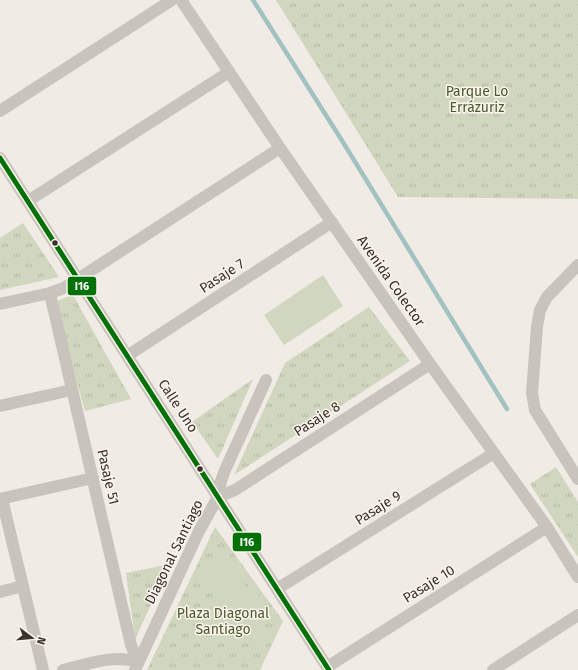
<svg xmlns="http://www.w3.org/2000/svg" width="578" height="670" font-family="'Fira Sans',sans-serif">
	<style>
		.grass { fill: url(#grass-tufts) }
		.garden { fill: #d1d6bf }
		.lines { fill: none; stroke-linecap: round; stroke-linejoin: round }
		.stream { stroke: #a1c2c1; stroke-width: 4.5 }
		.street { stroke: #c9c3be; stroke-width: 12 }
		.bus-1-casing { stroke: #fbf5ee; stroke-width: 8 }
		.bus-1 { stroke: #007106; stroke-width: 5 }
		.bus-dot { fill: #3b302b; stroke: #fbf5ee; stroke-width: 1.5 }
		.labels { text-anchor: middle; dominant-baseline: central; stroke-width: 3; stroke-linejoin: round; paint-order: stroke }
		.park-label { font-size: 14px; fill: #4a5a2e; stroke: #fbf5ee }
		.street-label { font-size: 14px; fill: #3b302b; stroke: #fbf5ee }
		.line-badge { stroke: #fbf5ee; stroke-width: 1.5 }
		.badge-label { font-size: 11px; text-anchor: middle; font-weight: bold; fill: #fff }
	</style>
	<defs>
		<pattern id="grass-tufts" width="24" height="20" patternUnits="userSpaceOnUse"><rect width="24" height="20" fill="#d1d6bf"/><path d="M3 7l-1-3M5 7V3M7 7l1-3M15 17l-1-3M17 17v-4M19 17l1-3" fill="none" stroke="#b4b8a4"/></pattern>
	</defs>
	<rect width="100%" height="100%" fill="#f0ebe5"/>
	<path class="grass" d="M276 0H578V199L398 197Z
		M23 223 59 277 0 290V238Z
		M73 295 131 399 85 411 54 302Z
		M369 307 410 361 234 475 285 363Z
		M253 379 218 459 192 422Z
		M556 467 578 502V557L530 484Z
		M215 527 283 621 260 670H147Z
		M170 564 135 639 126 573Z"/>
	<path class="garden" d="M323 275 343 306 284 345 264 315Z
		M227 558 251 595 257 592 264 603 262 607 266 613 259 631 265 634 259 647 254 643 231 612 209 626 202 617 220 596 204 574 213 559 221 561Z"/>
	<g class="lines">
		<path class="stream" d="M253 0 341 139 507 409"/>
		<path class="street" d="M181 0 280 148 430 364 547 527 578 577
			M0 111 172 0
			M0 158 329 670
			M28 201 229 72
			M578 265 547 297 540 310 537 327 532 393 535 410 578 479
			M51 298 131 645 138 662
			M0 304 50 293 64 288 280 148
			M127 356 332 222
			M0 406 72 390
			M218 497 235 490 430 364
			M0 499 93 478
			M2 499 43 670
			M277 589 494 453
			M0 592 23 586
			M327 667 547 527
			M63 670C88 664 114 654 138 662
			M135 670 199 531 218 497 221 481 225 470 266 380
			M493 670 578 615"/>
		<defs>
			<path id="bus-1" d="M0 158 329 670"/>
		</defs>
		<use href="#bus-1" class="bus-1-casing"/>
		<use href="#bus-1" class="bus-1"/>
	</g>
	<g class="bus-dot">
		<circle cx="55" cy="243" r="3.5"/>
		<circle cx="200" cy="469" r="3.5"/>
	</g>
	<g class="labels">
		<g class="park-label">
			<text x="477" y="91">Parque Lo<tspan x="477" dy="16">Errázuriz</tspan></text>
			<text x="223" y="613">Plaza Diagonal<tspan x="223" dy="16">Santiago</tspan></text>
		</g>
		<g class="street-label">
			<text transform="translate(222 276) rotate(-33)">Pasaje 7</text>
			<text transform="translate(391 281) rotate(55)">Avenida Colector</text>
			<text transform="translate(178 406) rotate(57)">Calle Uno</text>
			<text transform="translate(317 419) rotate(-33)">Pasaje 8</text>
			<text transform="translate(108 477) rotate(77)">Pasaje 51</text>
			<text transform="translate(378 508) rotate(-32)">Pasaje 9</text>
			<text transform="translate(174 552) rotate(-64)">Diagonal Santiago</text>
			<text transform="translate(429 584) rotate(-32)">Pasaje 10</text>
		</g>
	</g>
	<g class="line-badge">
		<rect x="67" y="276" width="30" height="20" rx="4" fill="#007106"/>
		<rect x="232" y="532" width="30" height="20" rx="4" fill="#007106"/>
	</g>
	<g class="badge-label">
		<text x="82" y="290">I16</text>
		<text x="247" y="546">I16</text>
	</g>
	<g transform="translate(32 638) rotate(106)" stroke="#fbf5ee" stroke-width="3" paint-order="stroke">
	<path d="M0-3L7 15L0 10L-7 15Z" fill="#3b302b"/>
	<text y="-6" font-size="11" font-weight="bold" text-anchor="middle" fill="#3b302b">N</text>
	</g>
</svg>
